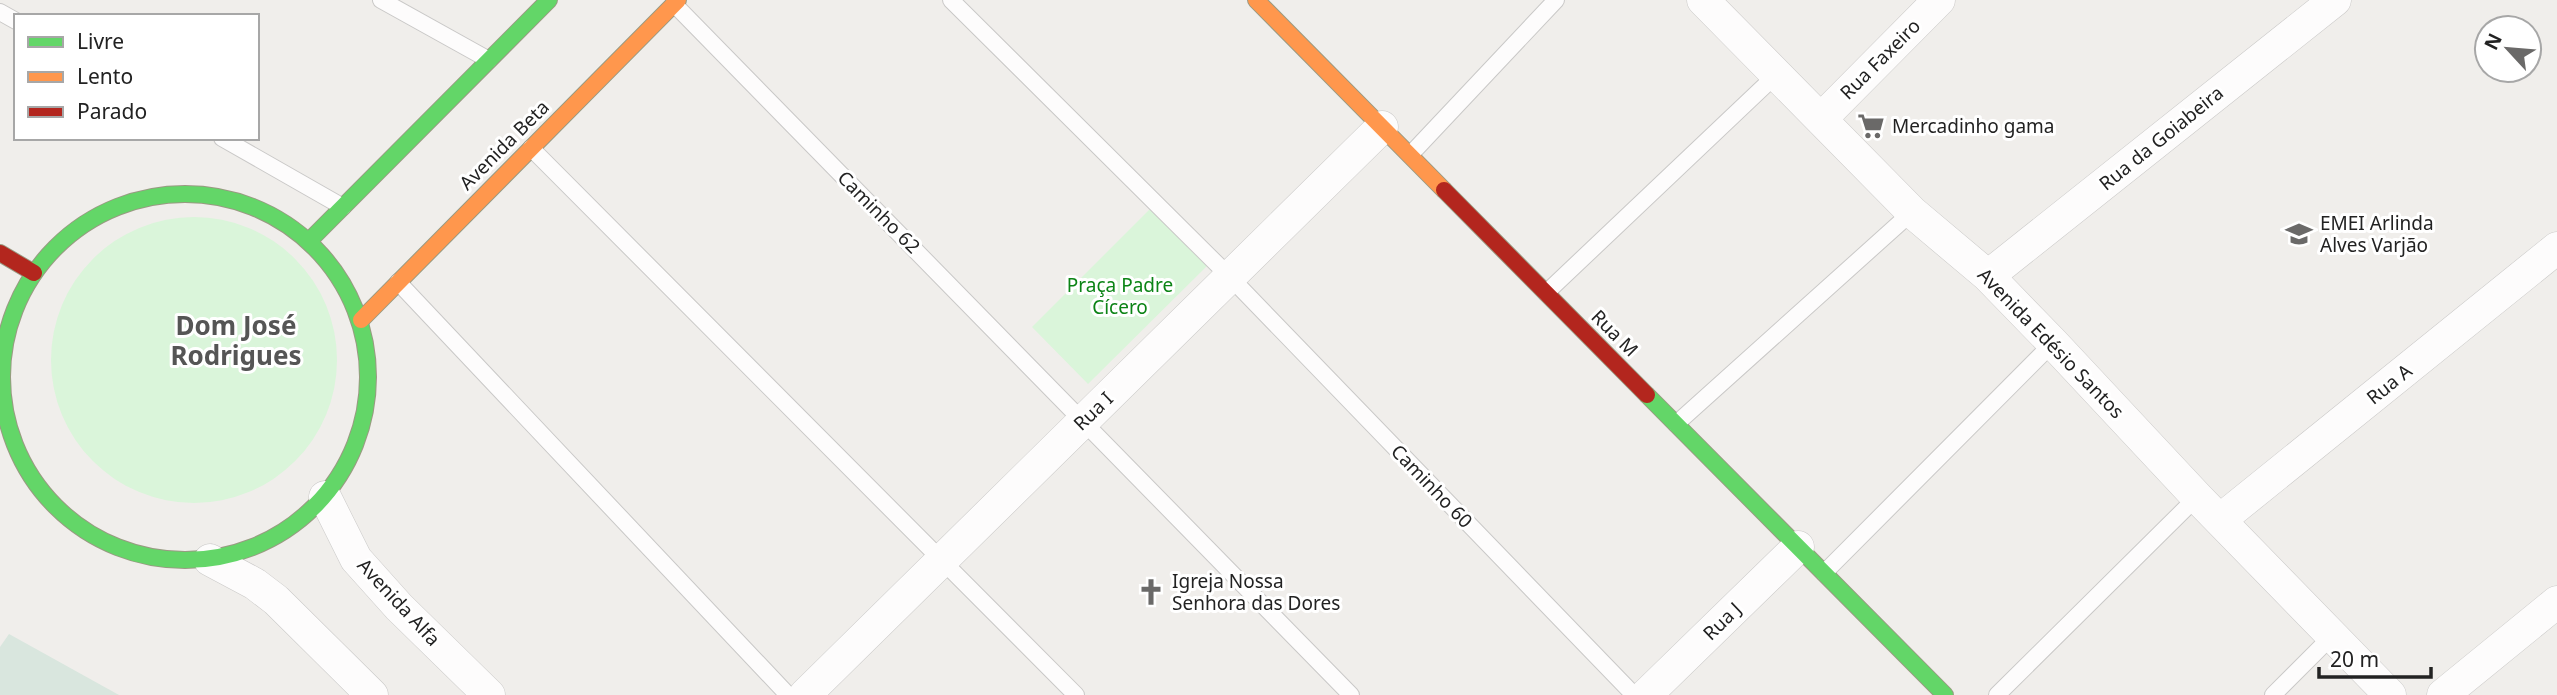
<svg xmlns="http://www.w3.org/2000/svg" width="2557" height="695" font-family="'Noto Sans',sans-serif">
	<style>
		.wetland { fill: #d9e6de }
		.park { fill: #daf5da }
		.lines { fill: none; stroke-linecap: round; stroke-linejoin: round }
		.lane-casing { stroke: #c9c8c7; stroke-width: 18 }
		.street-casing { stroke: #c9c8c7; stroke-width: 33 }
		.fast-casing { stroke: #999a82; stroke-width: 18 }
		.slow-casing { stroke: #999a82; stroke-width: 18 }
		.jam-casing { stroke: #999a82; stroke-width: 18 }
		.lane { stroke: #fdfcfc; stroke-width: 16 }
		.street { stroke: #fdfcfc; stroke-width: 32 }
		.fast { stroke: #63d668; stroke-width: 16 }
		.slow { stroke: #ff974d; stroke-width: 16 }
		.jam { stroke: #b3261e; stroke-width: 16 }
		.labels { text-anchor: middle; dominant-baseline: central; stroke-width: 6; stroke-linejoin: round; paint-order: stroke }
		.street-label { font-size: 19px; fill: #222; stroke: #fff }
		.poi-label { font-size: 19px; fill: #222; stroke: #fff; text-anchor: start }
		.park-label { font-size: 19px; fill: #0c8416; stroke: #fff }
		.district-label { font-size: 26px; font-weight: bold; fill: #555; stroke: #fff }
	</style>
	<rect width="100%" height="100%" fill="#f0eeeb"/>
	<path class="wetland" d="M9 634 119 695H0V647Z"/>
	<path class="park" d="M1151 208 1208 265 1088 384 1032 327Z
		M51 360a143 143 0 1 1 286 0a143 143 0 1 1-286 0Z"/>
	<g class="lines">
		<defs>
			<path id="lane" d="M381 0 489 60
				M951 0 1230 277 1634 695
				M674 4 1351 695
				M0 12 16 21
				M222 138 343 207
				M531 148 1076 695
				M1410 155 1556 0
				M398 282 788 695
				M1546 293 1776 75
				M1676 424 1912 212
				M1824 573 2053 343
				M1997 695 2197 497
				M2273 695 2333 635"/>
			<path id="street" d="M1703 0 1912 212 1988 276 2053 343 2197 497 2390 695
				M1821 119 1939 0
				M1988 276 2335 0
				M325 497 356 559 399 607 489 695
				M2220 520 2557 248
				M210 560 255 584 276 600 372 695
				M805 695 1382 127
				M1646 695 1798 547
				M2443 695 2557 602"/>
			<path id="fast" d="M2 377a183 183 0 1 1 366 0a183 183 0 1 1-366 0Z
				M310 240 549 0
				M1647 395 1945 695"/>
			<path id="slow" d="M1256 0 1444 190
				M361 320 678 0"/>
			<path id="jam" d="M1444 190 1647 395
				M0 253 34 273"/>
		</defs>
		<use href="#lane" class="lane-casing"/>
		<use href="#street" class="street-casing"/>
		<use href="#fast" class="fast-casing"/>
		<use href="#slow" class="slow-casing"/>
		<use href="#jam" class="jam-casing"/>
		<use href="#lane" class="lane"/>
		<use href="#street" class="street"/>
		<use href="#fast" class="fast"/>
		<use href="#slow" class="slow"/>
		<use href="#jam" class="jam"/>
	</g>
	<defs>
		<symbol id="supermarket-bare" viewBox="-9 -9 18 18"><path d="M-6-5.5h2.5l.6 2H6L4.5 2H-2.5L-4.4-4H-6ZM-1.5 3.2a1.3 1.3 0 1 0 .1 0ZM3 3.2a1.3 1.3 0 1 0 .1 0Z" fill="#6a6968" stroke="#fff" stroke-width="2.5" paint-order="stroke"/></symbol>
		<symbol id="school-bare" viewBox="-9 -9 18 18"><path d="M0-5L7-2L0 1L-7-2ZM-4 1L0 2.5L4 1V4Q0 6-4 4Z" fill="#6a6968" stroke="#fff" stroke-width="2.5" paint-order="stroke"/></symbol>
		<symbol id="church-bare" viewBox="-9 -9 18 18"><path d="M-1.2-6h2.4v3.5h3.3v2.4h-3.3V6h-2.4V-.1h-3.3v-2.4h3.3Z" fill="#6a6968" stroke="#fff" stroke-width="2.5" paint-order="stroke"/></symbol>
	</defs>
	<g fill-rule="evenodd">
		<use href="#supermarket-bare" x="1852" y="107" width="38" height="38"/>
		<use href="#school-bare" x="2280" y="215" width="38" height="38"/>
		<use href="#church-bare" x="1132" y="573" width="38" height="38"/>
	</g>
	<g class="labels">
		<g class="street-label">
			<text transform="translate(1880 59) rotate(-45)">Rua Faxeiro</text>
			<text transform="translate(2161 138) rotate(-39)">Rua da Goiabeira</text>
			<text transform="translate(504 145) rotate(-45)">Avenida Beta</text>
			<text transform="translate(879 212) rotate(45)">Caminho 62</text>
			<text transform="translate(1615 333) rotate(45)">Rua M</text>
			<text transform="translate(2051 343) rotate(46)">Avenida Edésio Santos</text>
			<text transform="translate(2389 384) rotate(-39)">Rua A</text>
			<text transform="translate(1093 411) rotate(-44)">Rua I</text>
			<text transform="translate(1432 486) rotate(46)">Caminho 60</text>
			<text transform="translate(399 602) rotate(47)">Avenida Alfa</text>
			<text transform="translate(1722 621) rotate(-44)">Rua J</text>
		</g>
		<g class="poi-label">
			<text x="1892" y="126">Mercadinho gama</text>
			<text x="2320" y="223">EMEI Arlinda<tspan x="2320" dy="22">Alves Varjão</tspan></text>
			<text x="1172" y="581">Igreja Nossa<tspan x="1172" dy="22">Senhora das Dores</tspan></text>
		</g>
		<g class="park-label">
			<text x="1120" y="285">Praça Padre<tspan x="1120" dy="22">Cícero</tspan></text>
		</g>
		<g class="district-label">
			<text x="236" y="325">Dom José<tspan x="236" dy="30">Rodrigues</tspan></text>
		</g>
	</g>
	<rect x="14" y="14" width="245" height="126" fill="#ffffff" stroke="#a7a7a7" stroke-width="2"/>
	<rect x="28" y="37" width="35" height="10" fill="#63d668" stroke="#a7a7a7" stroke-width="2"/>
	<text x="77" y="49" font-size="21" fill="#222222">Livre</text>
	<rect x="28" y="72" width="35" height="10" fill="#ff974d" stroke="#a7a7a7" stroke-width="2"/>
	<text x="77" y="84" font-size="21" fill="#222222">Lento</text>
	<rect x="28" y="107" width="35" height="10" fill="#b3261e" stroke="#a7a7a7" stroke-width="2"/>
	<text x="77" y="119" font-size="21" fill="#222222">Parado</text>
	<g transform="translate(2508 49) rotate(296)"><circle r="33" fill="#ffffff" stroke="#a7a7a7" stroke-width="2"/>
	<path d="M0-5L12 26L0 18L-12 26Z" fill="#6a6968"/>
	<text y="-10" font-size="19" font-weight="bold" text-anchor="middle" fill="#222222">N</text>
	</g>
	<path d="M2319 667v10h112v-10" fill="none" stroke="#222222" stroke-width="3.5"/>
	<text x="2330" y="667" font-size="21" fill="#222222" stroke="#ffffff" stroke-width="5" paint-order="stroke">20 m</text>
</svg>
